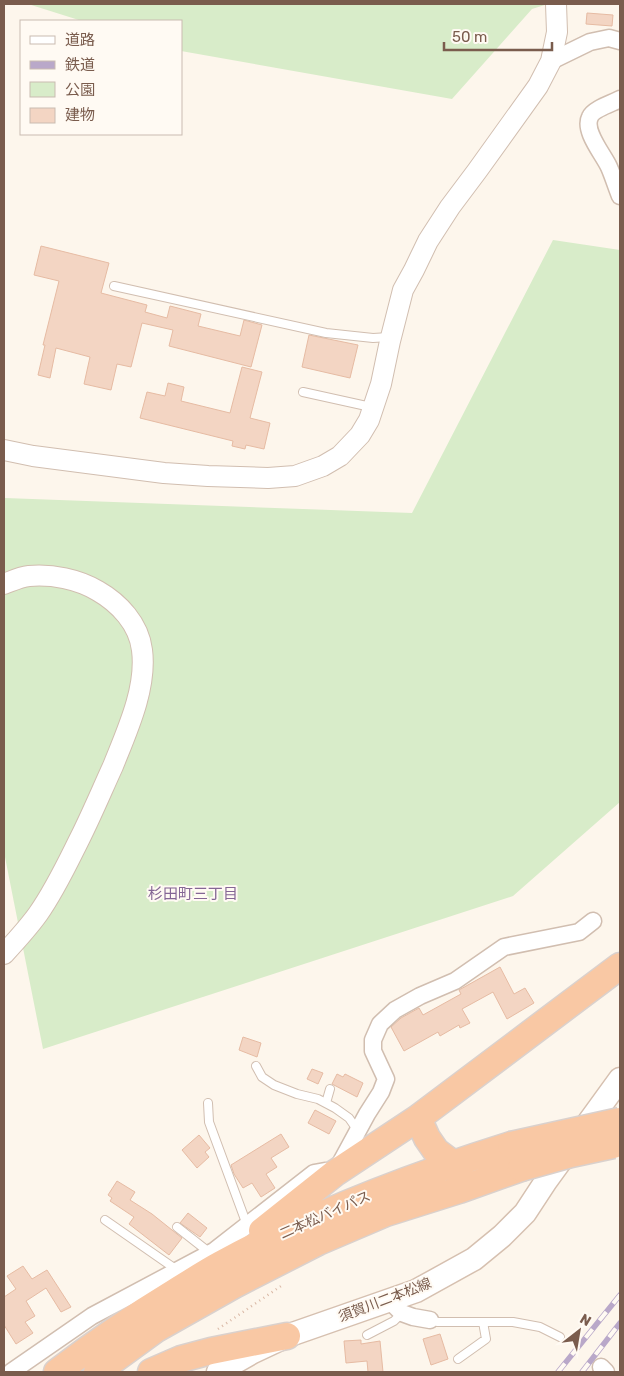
<svg xmlns="http://www.w3.org/2000/svg" width="624" height="1376" font-family="Rubik,'Noto Sans JP',sans-serif">
	<style>
		.green { fill: #d8ecc9 }
		.building { fill: #f3d5c3; stroke: #e6bba3 }
		.lines { fill: none; stroke-linecap: round; stroke-linejoin: round }
		.service-casing { stroke: #d1beb0; stroke-width: 10 }
		.minor-casing { stroke: #d1beb0; stroke-width: 19 }
		.tertiary-casing { stroke: #d1beb0; stroke-width: 22 }
		.secondary-casing { stroke: #d6c0b0; stroke-width: 25 }
		.trunk-casing { stroke: #dad1cd; stroke-width: 29 }
		.path { stroke: #d9b8a5; stroke-width: 2.5; stroke-dasharray: 1 4; stroke-linecap: butt }
		.service { stroke: #fff; stroke-width: 8 }
		.minor { stroke: #fff; stroke-width: 16 }
		.tertiary { stroke: #fff; stroke-width: 20 }
		.secondary { stroke: #fff; stroke-width: 22 }
		.trunk { stroke: #f9c8a4; stroke-width: 26 }
		.rail-casing { stroke: #b9a8c9; stroke-width: 5.5 }
		.rail { stroke: #fffaf3; stroke-width: 4; stroke-dasharray: 11; stroke-linecap: butt }
		.trunk-bridge-casing { stroke: #dad1cd; stroke-width: 29; stroke-linecap: butt }
		.trunk-bridge { stroke: #f9c8a4; stroke-width: 26 }
		.labels { text-anchor: middle; dominant-baseline: central; stroke-width: 4; stroke-linejoin: round; paint-order: stroke }
		.street-label { font-size: 14px; fill: #7a5c4d; stroke: #fffaf3 }
		.neighbourhood-label { font-size: 15px; fill: #846695; stroke: #fffaf3 }
	</style>
	<rect width="100%" height="100%" fill="#fdf6ec"/>
	<path class="green" d="M28 4H548L532 9 452 99 181 51V21H82Z
		M553 240 620 250V802L513 896 43 1049 4 852V493L5 498 412 513Z"/>
	<path class="building" d="M587 13 613 15 612 26 586 24Z
		M41 246 109 263 101 293 147 305 145 312 167 318 170 306 201 314 198 326 240 336 244 320 262 325 251 367 169 346 173 330 142 323 131 367 117 364 111 390 84 384 90 357 56 348 50 378 38 375 45 345H43L59 281 34 275Z
		M309 335 358 345 350 378 302 367Z
		M242 367 262 372 250 418 270 423 264 449 246 445 245 449 232 446 233 441 140 418 147 392 165 396 168 383 184 387 181 401 230 413Z
		M500 967 514 994 525 988 534 1003 507 1019 493 992 462 1009 470 1023 460 1028 459 1025 440 1036 438 1032 404 1051 391 1027 401 1018 419 1008 423 1015 461 994 459 990Z
		M243 1037 261 1043 257 1057 239 1050Z
		M312 1069 323 1073 318 1084 307 1079Z
		M337 1074 343 1077 345 1074 363 1083 357 1097 332 1084Z
		M315 1110 336 1121 329 1134 308 1123Z
		M281 1134 289 1147 271 1158 277 1167 266 1174 275 1188 261 1197 252 1183 243 1188 234 1174 231 1165Z
		M199 1135 210 1148 205 1152 209 1157 197 1168 182 1150Z
		M117 1181 135 1192 130 1200 152 1214 182 1238 169 1255 129 1224 134 1217 110 1201 112 1198 108 1195Z
		M188 1213 207 1228 200 1237 180 1223Z
		M23 1266 32 1279 47 1270 71 1307 61 1312 46 1288 26 1301 35 1316 25 1322 33 1333 16 1344 4 1325V1297L16 1289 7 1276Z
		M440 1334 448 1359 431 1365 423 1339Z
		M361 1340V1344L380 1341 383 1372H368L367 1361 346 1363 344 1341Z"/>
	<g class="lines">
		<defs>
			<path id="service" d="M114 286 326 333 373 338 389 337
				M303 392 371 407
				M256 1066 262 1077 274 1085 297 1094 318 1099 335 1108 349 1118 358 1131
				M208 1103 209 1122 247 1225
				M326 1103 330 1089
				M105 1220 177 1270
				M177 1227 210 1253
				M430 1320 437 1322H513L540 1327 560 1337
				M367 1335 394 1321 402 1313
				M458 1359 486 1339 483 1322"/>
			<path id="minor" d="M551 61 590 42 609 38 620 41
				M620 99C613 103 593 109 590 117 583 131 603 154 609 167 613 176 616 186 620 196
				M389 1300 402 1313 413 1317 430 1320
				M601 1367 606 1372
				M11 1372 92 1316 214 1251 314 1173 325 1171 335 1173 367 1114 381 1092 386 1079 373 1051V1040L380 1024 395 1010 420 996 455 981 504 947 579 932 593 921"/>
			<path id="tertiary" d="M4 450 33 456 164 473 208 476 268 478 295 476 323 466 340 456 360 435 369 420 381 384 390 341 403 290 414 270 428 241 450 207 477 171 538 86 551 61 557 32 556 4
				M4 584C12 581 20 577 29 576 52 574 78 579 98 591 119 603 139 624 142 650 147 688 127 731 113 766 102 790 92 814 80 838 67 864 55 890 38 914 28 928 16 941 4 954"/>
			<path id="secondary" d="M218 1372 253 1352 287 1336 416 1291 474 1259 502 1236 525 1213 546 1181 620 1079"/>
			<path id="trunk" d="M418 1118 427 1138 436 1151 452 1163 460 1174
				M262 1231 335 1173 418 1118 620 966
				M57 1372C95 1343 135 1316 176 1291 191 1282 206 1272 221 1264 313 1213 412 1176 511 1145
				M97 1372 156 1329 234 1285 318 1242 386 1213 459 1190 521 1168
				M151 1372 181 1359 211 1351 287 1336"/>
		</defs>
		<use href="#service" class="service-casing"/>
		<use href="#minor" class="minor-casing"/>
		<use href="#tertiary" class="tertiary-casing"/>
		<use href="#secondary" class="secondary-casing"/>
		<use href="#trunk" class="trunk-casing"/>
		<path class="path" d="M218 1329 284 1284"/>
		<use href="#service" class="service"/>
		<use href="#minor" class="minor"/>
		<use href="#tertiary" class="tertiary"/>
		<use href="#secondary" class="secondary"/>
		<use href="#trunk" class="trunk"/>
		<defs>
			<path id="rail" d="M558 1372 620 1295
				M582 1372 620 1323"/>
		</defs>
		<use href="#rail" class="rail-casing"/>
		<use href="#rail" class="rail"/>
		<defs>
			<path id="trunk-bridge" d="M511 1145 620 1121
				M521 1168 571 1154 613 1145"/>
		</defs>
		<use href="#trunk-bridge" class="trunk-bridge-casing"/>
		<use href="#trunk-bridge" class="trunk-bridge"/>
	</g>
	<g class="labels">
		<g class="street-label">
			<text transform="translate(325 1215) rotate(-24)">二本松バイパス</text>
			<text transform="translate(385 1300) rotate(-21)">須賀川二本松線</text>
		</g>
		<g class="neighbourhood-label">
			<text x="193" y="894">杉田町三丁目</text>
		</g>
	</g>
	<rect width="624" height="1376" fill="none" stroke="#7a5c4d" stroke-width="10"/>
	<rect x="20" y="20" width="162" height="115" fill="#fffaf3" stroke="#cabbb1"/>
	<rect x="30" y="36" width="25" height="8" fill="#ffffff" stroke="#cabbb1"/>
	<text x="65" y="45" font-size="15" fill="#7a5c4d">道路</text>
	<rect x="30" y="61" width="25" height="8" fill="#b9a8c9" stroke="#cabbb1"/>
	<text x="65" y="70" font-size="15" fill="#7a5c4d">鉄道</text>
	<rect x="30" y="82" width="25" height="15" fill="#d8ecc9" stroke="#cabbb1"/>
	<text x="65" y="95" font-size="15" fill="#7a5c4d">公園</text>
	<rect x="30" y="108" width="25" height="15" fill="#f3d5c3" stroke="#cabbb1"/>
	<text x="65" y="120" font-size="15" fill="#7a5c4d">建物</text>
	<g transform="translate(579 1331) rotate(31)" stroke="#fffaf3" stroke-width="4" paint-order="stroke">
	<path d="M0-4L9 19L0 12L-9 19Z" fill="#7a5c4d"/>
	<text y="-8" font-size="14" font-weight="bold" text-anchor="middle" fill="#7a5c4d">N</text>
	</g>
	<path d="M444 42v8h108v-8" fill="none" stroke="#7a5c4d" stroke-width="2.5"/>
	<text x="452" y="42" font-size="15" fill="#7a5c4d" stroke="#fffaf3" stroke-width="4" paint-order="stroke">50 m</text>
</svg>
